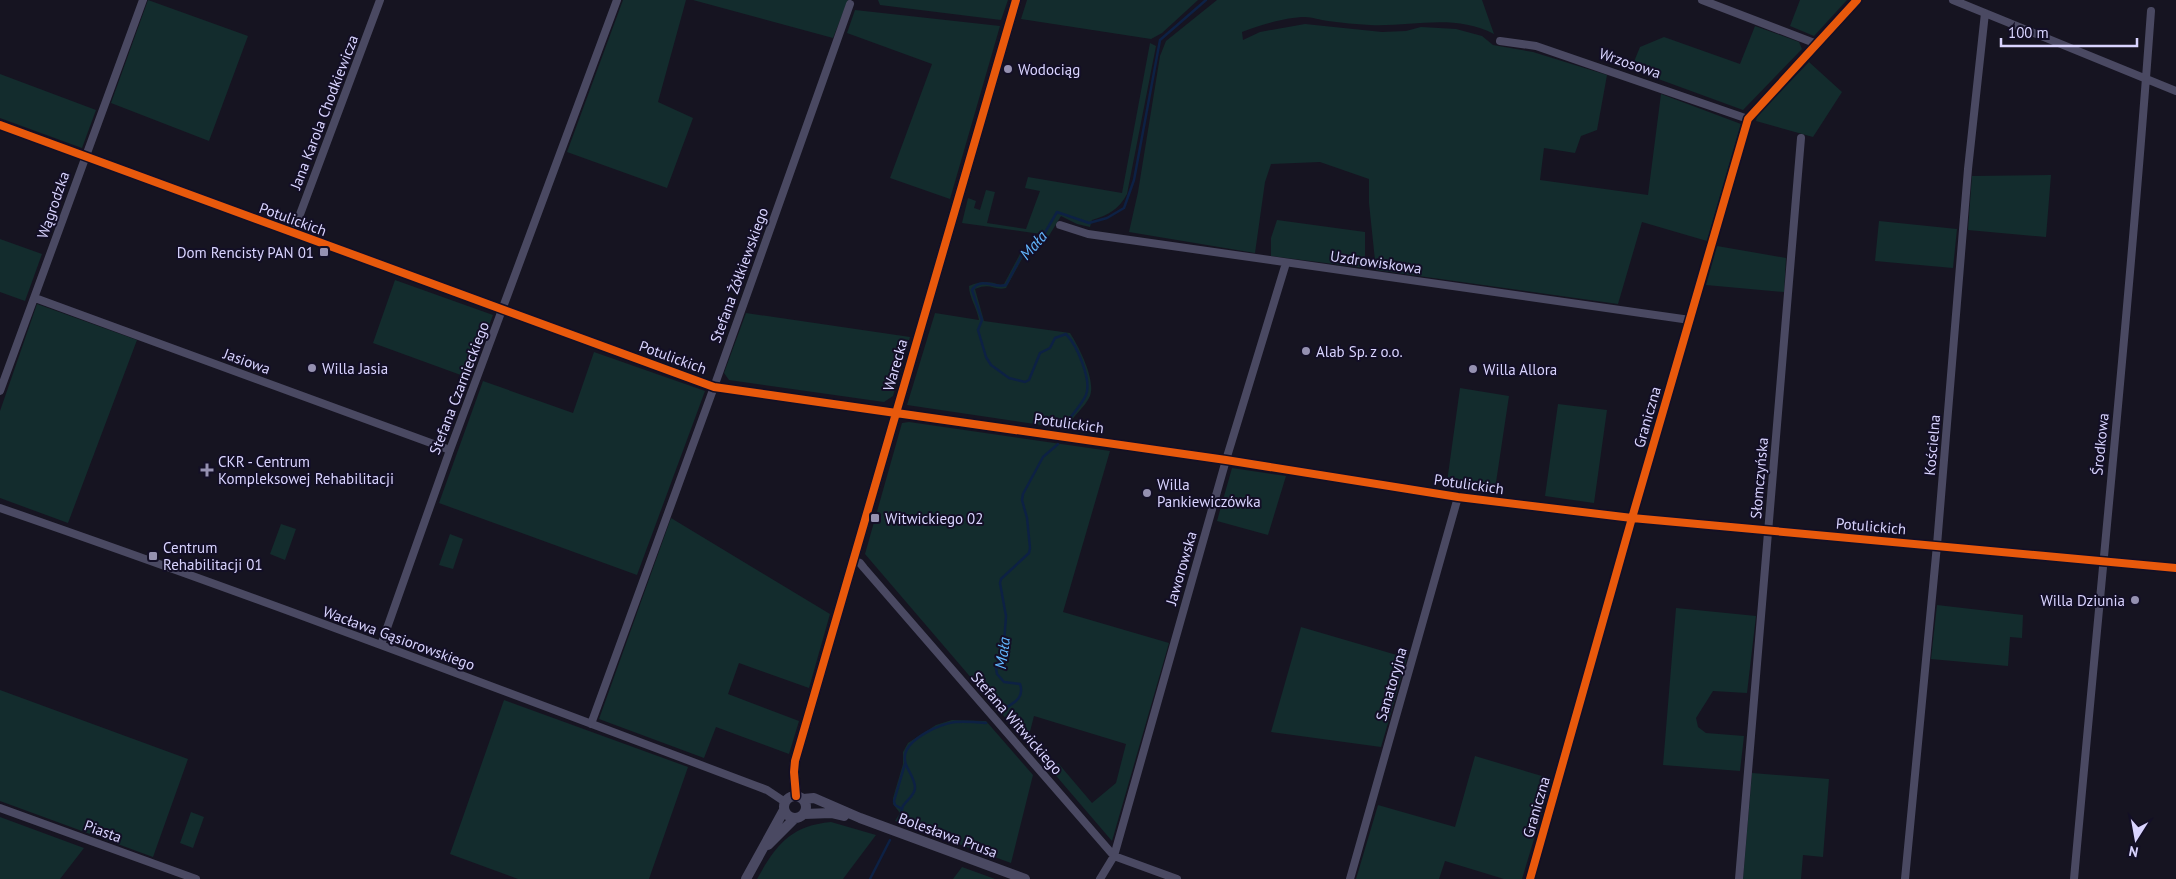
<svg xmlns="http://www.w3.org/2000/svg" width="2176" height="879" font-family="'PT Sans',sans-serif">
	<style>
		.green { fill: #132c2d }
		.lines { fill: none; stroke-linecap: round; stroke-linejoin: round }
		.stream { stroke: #0d2144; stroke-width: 2.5 }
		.minor { stroke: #4a4962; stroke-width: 8 }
		.tertiary { stroke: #4a4962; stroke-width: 10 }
		.cycleway-casing { stroke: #130f26; stroke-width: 11 }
		.cycleway { stroke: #e8590c; stroke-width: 8 }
		.poi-dot { fill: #9591b1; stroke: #130f26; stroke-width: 2 }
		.labels { text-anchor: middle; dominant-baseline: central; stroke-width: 4; stroke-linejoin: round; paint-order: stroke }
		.street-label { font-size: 15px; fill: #d9d4ff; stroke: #130f26 }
		.poi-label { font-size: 15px; fill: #d9d4ff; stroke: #130f26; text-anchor: start }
		.water-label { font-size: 16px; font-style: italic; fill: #62b6ff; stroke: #130f26 }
	</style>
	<rect width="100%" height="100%" fill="#161421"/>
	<path class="green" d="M148 0 248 36 209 141 111 103Z
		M623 0H686L658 102 693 118 667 188 567 152Z
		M693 0H848L833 38Z
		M878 0H1008L1001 20 880 5Z
		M1027 0H1198L1162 33 1151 39 1021 19Z
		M1217 0H1482L1494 34C1454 13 1411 27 1370 25 1356 24 1342 23 1328 21 1320 20 1312 17 1305 17 1287 17 1259 25 1242 32L1243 40 1260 32 1305 24 1382 32 1406 31 1421 27 1456 29 1482 36 1493 45 1533 52 1607 75 1597 130 1581 136 1575 153 1544 148 1540 180 1648 195 1661 94 1741 124 1707 241 1642 222 1618 304 1376 270 1369 203V179L1320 162 1271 164 1265 182 1255 253 1129 232 1138 192 1160 56 1166 41Z
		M1800 0H1847L1814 36 1790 26Z
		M855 10 1000 26 950 199 890 178 932 64 847 33Z
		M1755 26 1799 42 1802 49 1743 110 1631 69 1640 47 1664 37 1740 64Z
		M1150 43 1156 46 1127 194C1119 209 1109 215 1092 220L1090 227 1077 224 1061 216 1047 239 1023 257 1006 288C994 291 991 282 975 289L984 321 1070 333C1079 347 1096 380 1090 396 1085 408 1071 416 1068 429L907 405 935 313 979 320C977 308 969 297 969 286 980 281 990 281 1000 285L1004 284 1020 254 1033 244 1041 234 962 223 968 198 976 201 974 208 980 210 986 190 995 192 987 223 1026 229 1040 191 1025 188 1028 177 1122 193Z
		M1809 62 1842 92 1813 137 1756 121 1757 116Z
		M0 74 96 110 82 148 0 118Z
		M2051 175 2046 237 1968 230 1972 176Z
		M1277 220 1365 232V268L1271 256V238Z
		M1879 221 1957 229 1953 268 1875 261Z
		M0 239 42 254 25 301 0 292Z
		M1717 246 1786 258 1784 292 1706 285Z
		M395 280 493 315 469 378 373 343Z
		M37 304 137 340 68 523 0 498V411Z
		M746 313 910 337 893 396 884 402 729 380 724 373Z
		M594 352 705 391 637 575 439 503 483 381 573 413Z
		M1460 388 1509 396 1495 489 1447 482Z
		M1558 404 1607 410 1594 503 1545 496Z
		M909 422 1110 451 1063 612 1169 643 1112 841 1052 771 1058 763 1092 803 1116 783 1126 744 1034 716 1027 743 865 554 902 423Z
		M1232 468 1286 476 1268 535 1217 521Z
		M671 518 830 614 809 688 739 663 728 694 799 721 789 754 716 727 704 758 599 719Z
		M281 524 296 529 285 560 270 554Z
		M450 534 463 539 453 569 439 565Z
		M1937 605 2023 615 2022 638 2010 637 2008 666 1931 659Z
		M1676 608 1756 616 1747 693 1713 691 1696 718 1698 727 1706 733 1744 736 1740 771 1663 765Z
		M1301 627 1407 658 1381 747 1271 732Z
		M0 690 188 759 153 857 0 801Z
		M504 700 688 767 649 879H518L450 854Z
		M952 720 986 721 1033 775 1011 863 895 821 900 813 893 804V798L903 764V752L908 743 936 725Z
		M1475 756 1552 779 1522 879H1504L1445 861 1439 879H1356L1378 805 1455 827Z
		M1752 773 1829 779 1823 857 1803 855 1801 879H1743Z
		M191 812 204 817 193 848 180 843Z
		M0 817 84 848 60 879H0Z
		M831 822 876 835 843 879H757C776 845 790 826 831 822Z
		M962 867 995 879H953Z"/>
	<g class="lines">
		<path class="stream" d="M1063 427C1070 417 1081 406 1086 395 1092 380 1077 345 1066 334L1055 338 1050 348 1040 353 1029 380 1025 382 1009 378 991 365 986 357 978 330 982 320 972 290C981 276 994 289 1006 285L1022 255 1043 236 1057 212 1089 223 1107 218 1124 208 1134 180 1160 40 1206 0
			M1002 710C1013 703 1025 699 1020 684L1004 682 997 674 996 668 1004 643 1006 616 1000 583 1001 579 1029 553 1030 548 1027 518 1022 500 1023 494 1043 457 1058 444
			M902 809 895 805 894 801 905 764
			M900 822C901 816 901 811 903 806 907 800 915 795 915 788 915 775 903 768 905 755 908 738 940 724 955 722 965 721 976 722 986 723
			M870 879 890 840"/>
		<path class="minor" d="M1702 0 1817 44
			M1953 0 2176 91
			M1500 41 1536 46 1748 119
			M0 125 714 387 1226 460 1458 497 1632 518 2176 568
			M1060 225 1088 234 1690 320
			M293 233 380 0
			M35 298 450 450
			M0 391 143 0
			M0 508C258 597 512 694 767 790L785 802
			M853 560 860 563 864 568 1114 856 1177 879
			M381 645 450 450 617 0
			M591 724 714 387 850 4
			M0 808 196 879
			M1100 879 1114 856 1226 460 1286 263
			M1350 879 1458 497
			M1530 879 1632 518 1748 119 1857 0
			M1739 879 1801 138
			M1905 879 1937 545 1968 169 1985 13
			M2074 879C2100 590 2130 301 2151 11"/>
		<path class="tertiary" d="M784 807a11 11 0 1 1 22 0a11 11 0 1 1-22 0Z
			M796 796 794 772 795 761 1016 0
			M803 799 814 798 860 818 1025 879
			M804 814 831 813 844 816
			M768 845 794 819
			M746 879 784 810"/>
		<defs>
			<path id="cycleway" d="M0 125 714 387 1226 460 1458 497 1632 518 2176 568
				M796 796 794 772 795 761 1016 0
				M1530 879 1632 518 1748 119 1857 0"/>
		</defs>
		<use href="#cycleway" class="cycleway-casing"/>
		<use href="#cycleway" class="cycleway"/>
	</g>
	<g class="poi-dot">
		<circle cx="1008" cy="69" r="5"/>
		<rect x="319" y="247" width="10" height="10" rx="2.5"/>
		<circle cx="1306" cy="351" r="5"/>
		<circle cx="312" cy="368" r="5"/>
		<circle cx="1473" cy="369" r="5"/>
		<path d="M204.5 462.5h5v5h5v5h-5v5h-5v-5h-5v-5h5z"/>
		<circle cx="1147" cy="493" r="5"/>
		<rect x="870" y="513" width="10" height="10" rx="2.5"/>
		<rect x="148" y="551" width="10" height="10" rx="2.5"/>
		<circle cx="2135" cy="600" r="5"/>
	</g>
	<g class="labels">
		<g class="street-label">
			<text transform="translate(1630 63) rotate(19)">Wrzosowa</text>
			<text transform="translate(324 112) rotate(-69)">Jana Karola Chodkiewicza</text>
			<text transform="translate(53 205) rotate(-71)">Wągrodzka</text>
			<text transform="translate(293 219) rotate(20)">Potulickich</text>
			<text transform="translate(1376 262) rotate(8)">Uzdrowiskowa</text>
			<text transform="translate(739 275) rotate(-70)">Stefana Żółkiewskiego</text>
			<text transform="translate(673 357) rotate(20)">Potulickich</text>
			<text transform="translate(247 361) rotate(20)">Jasiowa</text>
			<text transform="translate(895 365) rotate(-74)">Warecka</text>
			<text transform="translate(459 388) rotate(-69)">Stefana Czarnieckiego</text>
			<text transform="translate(1647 417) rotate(-74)">Graniczna</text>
			<text transform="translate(1069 423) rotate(8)">Potulickich</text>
			<text transform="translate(2100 444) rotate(-84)">Środkowa</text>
			<text transform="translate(1932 445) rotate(-85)">Kościelna</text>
			<text transform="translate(1759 478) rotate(-85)">Słomczyńska</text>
			<text transform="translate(1469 484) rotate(8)">Potulickich</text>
			<text transform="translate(1871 526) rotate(5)">Potulickich</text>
			<text transform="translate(1181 568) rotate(-74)">Jaworowska</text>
			<text transform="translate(399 638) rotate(20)">Wacława Gąsiorowskiego</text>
			<text transform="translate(1391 684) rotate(-74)">Sanatoryjna</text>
			<text transform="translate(1017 723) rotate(49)">Stefana Witwickiego</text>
			<text transform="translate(1536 807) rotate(-74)">Graniczna</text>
			<text transform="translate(103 831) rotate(20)">Piasta</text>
			<text transform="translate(948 835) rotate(20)">Bolesława Prusa</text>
		</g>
		<g class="poi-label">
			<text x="1018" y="69">Wodociąg</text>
			<text x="314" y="252" text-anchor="end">Dom Rencisty PAN 01</text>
			<text x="1316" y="351">Alab Sp. z o.o.</text>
			<text x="322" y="368">Willa Jasia</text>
			<text x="1483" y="369">Willa Allora</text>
			<text x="218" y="461">CKR - Centrum<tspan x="218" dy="17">Kompleksowej Rehabilitacji</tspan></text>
			<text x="1157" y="484">Willa<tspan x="1157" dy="17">Pankiewiczówka</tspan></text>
			<text x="885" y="518">Witwickiego 02</text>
			<text x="163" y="547">Centrum<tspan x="163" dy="17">Rehabilitacji 01</tspan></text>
			<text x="2125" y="600" text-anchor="end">Willa Dziunia</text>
		</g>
		<g class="water-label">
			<text transform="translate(1033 245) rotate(-49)">Mała</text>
			<text transform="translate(1002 653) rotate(-82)">Mała</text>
		</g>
	</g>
	<g transform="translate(2136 839) rotate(191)" stroke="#130f26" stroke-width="4" paint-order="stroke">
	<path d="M0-4L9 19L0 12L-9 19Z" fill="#d9d4ff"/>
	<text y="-8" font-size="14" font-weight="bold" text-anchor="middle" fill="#d9d4ff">N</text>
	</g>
	<path d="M2001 38v8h136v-8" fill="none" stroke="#d9d4ff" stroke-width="2.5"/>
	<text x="2008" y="38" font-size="15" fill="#d9d4ff" stroke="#130f26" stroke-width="4" paint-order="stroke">100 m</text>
</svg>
